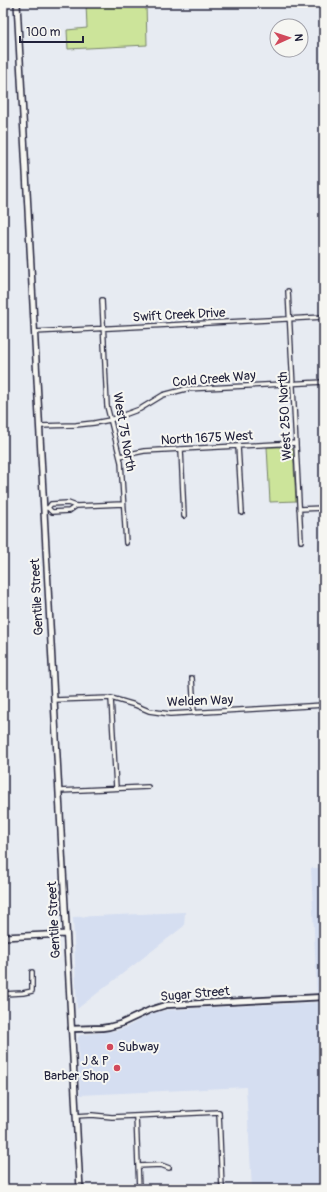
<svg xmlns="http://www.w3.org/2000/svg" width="327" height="1192" font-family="Pangolin,sans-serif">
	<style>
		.built { fill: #d5def1 }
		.green { fill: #cce49a; stroke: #77836a }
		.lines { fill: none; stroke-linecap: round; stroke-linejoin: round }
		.minor-casing { stroke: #22223b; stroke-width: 6 }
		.tertiary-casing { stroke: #22223b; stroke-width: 8 }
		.secondary-casing { stroke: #22223b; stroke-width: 8 }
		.minor { stroke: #f6f6f2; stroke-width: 3.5 }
		.tertiary { stroke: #f6f6f2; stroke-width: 4.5 }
		.secondary { stroke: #f6f6f2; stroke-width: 5 }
		.poi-dot { fill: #d1495b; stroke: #f6f6f2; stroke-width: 1.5 }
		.labels { text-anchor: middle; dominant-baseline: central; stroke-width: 4; stroke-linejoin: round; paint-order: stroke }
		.street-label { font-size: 13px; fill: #22223b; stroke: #f6f6f2 }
		.poi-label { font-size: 13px; fill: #22223b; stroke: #f6f6f2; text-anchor: start }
	</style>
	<rect width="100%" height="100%" fill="#e7ebf2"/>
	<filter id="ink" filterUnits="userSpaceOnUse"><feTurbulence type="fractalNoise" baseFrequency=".025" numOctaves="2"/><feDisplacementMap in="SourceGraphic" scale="8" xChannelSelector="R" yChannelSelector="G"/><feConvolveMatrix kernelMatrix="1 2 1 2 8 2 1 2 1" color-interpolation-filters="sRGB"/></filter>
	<g filter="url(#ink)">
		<path class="built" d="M311 868H324V993L317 994Z
			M185 912 184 926 77 1009 73 917Z
			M324 1002V1189H252L246 1087 80 1095 78 1038 80 1035 115 1031 127 1027 151 1014 167 1010Z"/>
		<path class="green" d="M86 3H146L147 45 68 49 67 30 87 28Z
			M267 447H290L293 449 296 501 270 502Z"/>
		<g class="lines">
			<defs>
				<path id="minor" d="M288 291 301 541
					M102 300 107 406 121 462 126 543
					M34 332 324 317
					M39 426 76 425 94 423 110 420 140 409 163 395 186 389 324 382
					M238 446 242 513
					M181 449 184 516
					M120 456 144 451 296 443
					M44 508H48L51 504 68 503 76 506 123 504
					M48 508 52 512 69 511 76 506
					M299 509 324 508
					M323 670 324 693
					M192 678 194 713
					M111 698 116 788
					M54 700 111 698 135 705 149 711 170 714 324 705
					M59 791 148 787
					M3 994 23 993 32 991V972
					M76 1116 92 1115 112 1117 219 1112 222 1189
					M136 1116 139 1189
					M138 1166 161 1165 169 1168"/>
				<path id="tertiary" d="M71 1029 102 1028 109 1027 120 1024 150 1010 166 1005 324 997"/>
				<path id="secondary" d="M17 3 80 1189
					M3 937 66 934"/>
			</defs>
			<use href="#minor" class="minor-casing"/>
			<use href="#tertiary" class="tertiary-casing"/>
			<use href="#secondary" class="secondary-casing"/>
			<use href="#minor" class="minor"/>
			<use href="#tertiary" class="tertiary"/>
			<use href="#secondary" class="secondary"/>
		</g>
	</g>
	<g class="poi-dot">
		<circle cx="110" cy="1047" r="4"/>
		<circle cx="117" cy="1068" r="4"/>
	</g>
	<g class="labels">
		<g class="street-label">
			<text transform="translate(179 315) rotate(-3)">Swift Creek Drive</text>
			<text transform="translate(214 379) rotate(-5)">Cold Creek Way</text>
			<text transform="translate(285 416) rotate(-93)">West 250 North</text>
			<text transform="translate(124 432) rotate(80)">West 75 North</text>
			<text transform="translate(207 438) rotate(-3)">North 1675 West</text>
			<text transform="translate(37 597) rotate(-93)">Gentile Street</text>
			<text transform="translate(200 701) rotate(-2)">Welden Way</text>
			<text transform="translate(54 920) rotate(-93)">Gentile Street</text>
			<text transform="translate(195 994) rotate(-5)">Sugar Street</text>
		</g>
		<g class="poi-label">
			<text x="118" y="1047">Subway</text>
			<text x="109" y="1061" text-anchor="end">J &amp; P<tspan x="109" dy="15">Barber Shop</tspan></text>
		</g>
	</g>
	<rect width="327" height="1192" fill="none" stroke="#f6f6f2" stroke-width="16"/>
	<rect x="8" y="8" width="311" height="1176" fill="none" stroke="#22223b" stroke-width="1.5" filter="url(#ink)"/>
	<g transform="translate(289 38) rotate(87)"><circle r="19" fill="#f6f6f2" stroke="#a1a1a9"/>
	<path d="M0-3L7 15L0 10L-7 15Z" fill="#d1495b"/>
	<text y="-6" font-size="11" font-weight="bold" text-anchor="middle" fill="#22223b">N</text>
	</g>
	<path d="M20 36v6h63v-6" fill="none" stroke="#22223b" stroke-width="2"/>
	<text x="26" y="36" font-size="12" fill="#22223b" stroke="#f6f6f2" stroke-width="3" paint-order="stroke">100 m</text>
</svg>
